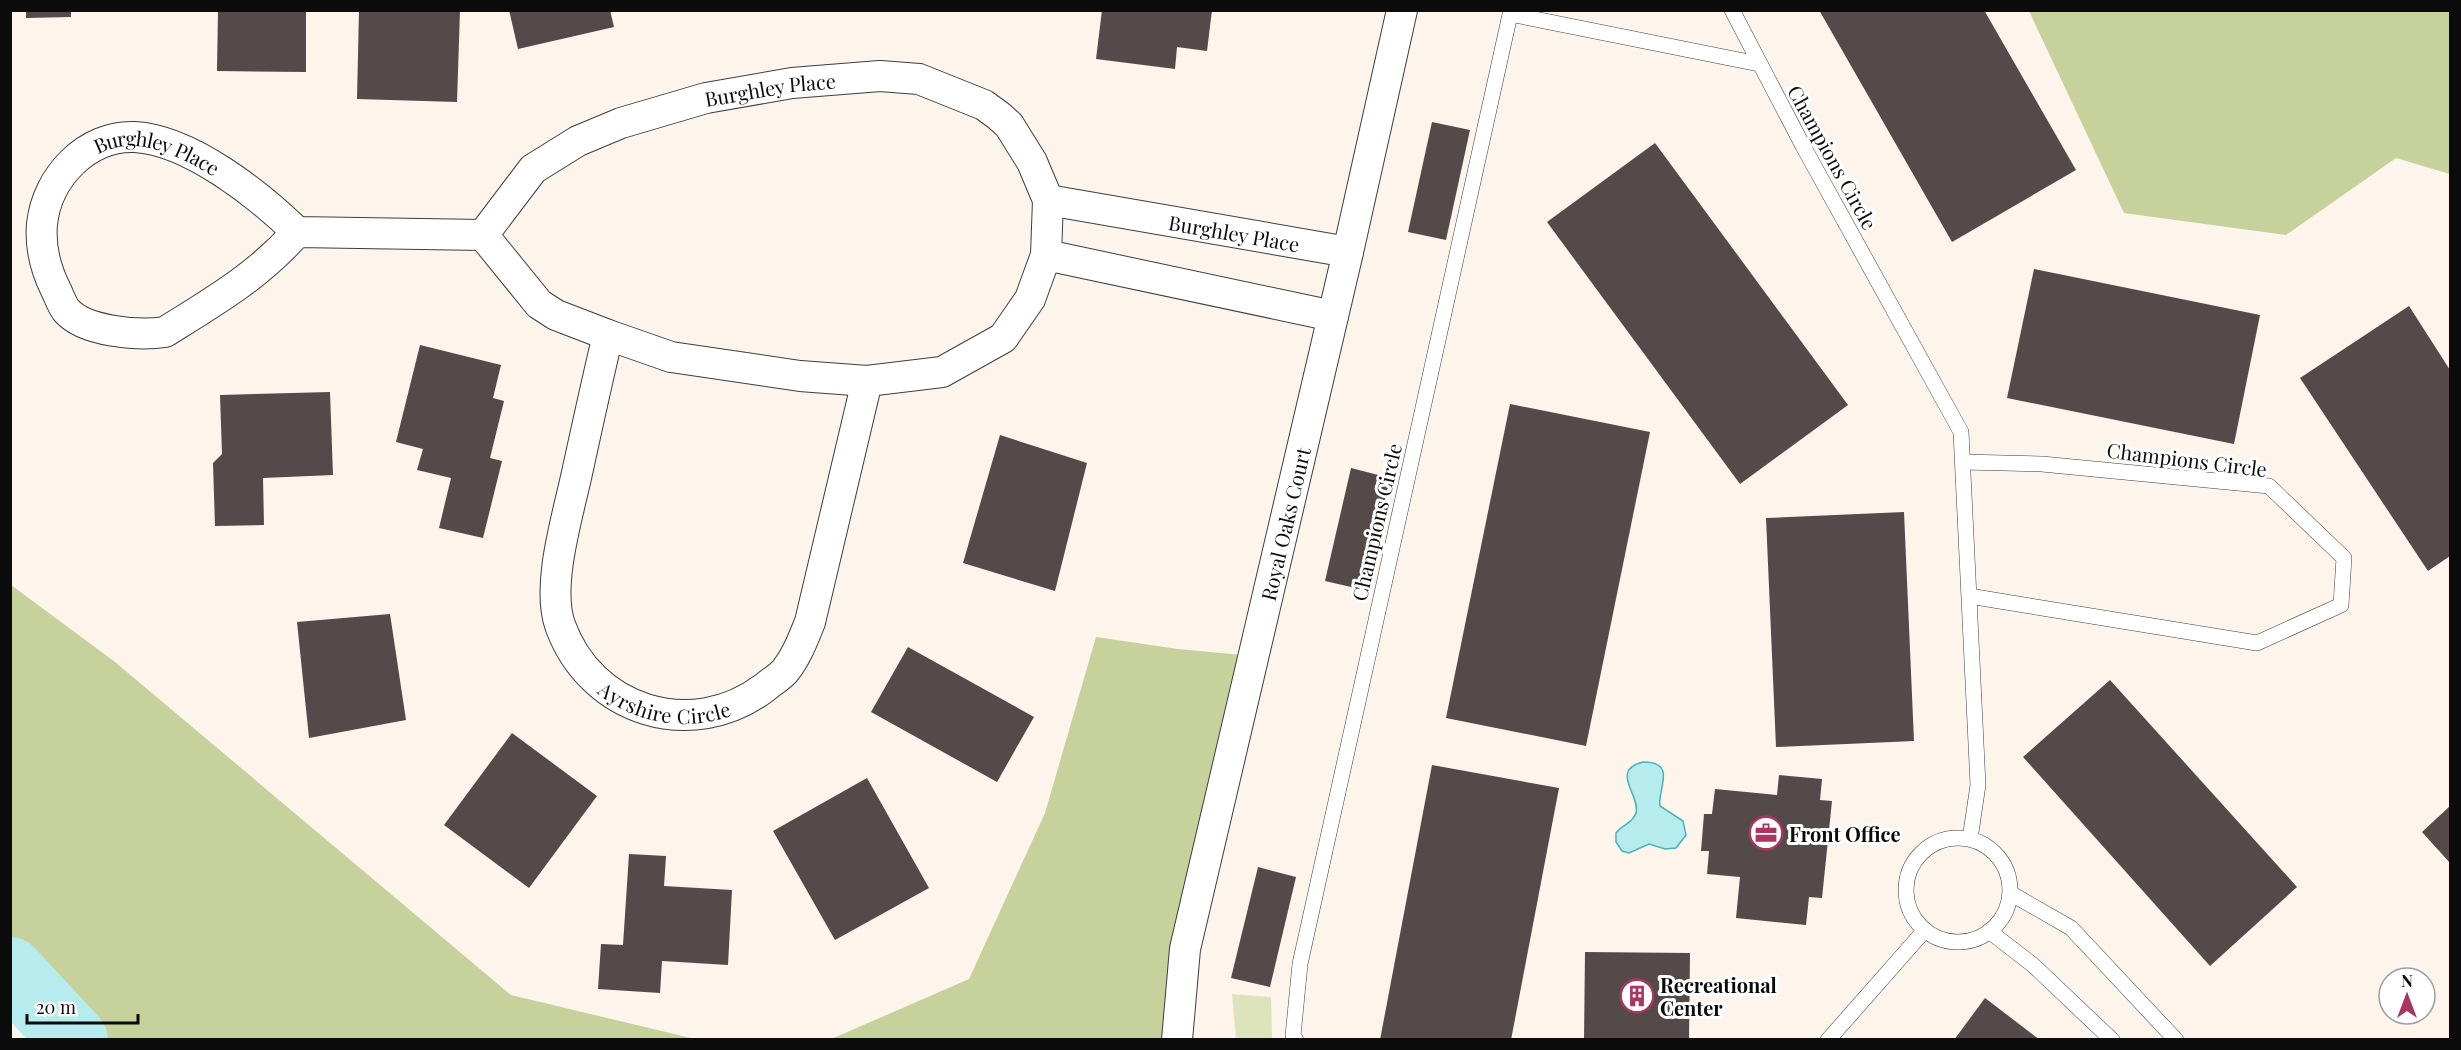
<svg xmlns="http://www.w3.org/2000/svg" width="2461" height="1050" font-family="'Playfair Display',serif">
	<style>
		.green { fill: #dde3ba }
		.forest { fill: #c6d19c }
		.water { fill: #b7ecee; stroke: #47b4bc; stroke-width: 1.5 }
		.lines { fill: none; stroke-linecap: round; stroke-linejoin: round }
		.river { stroke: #b7ecee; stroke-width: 68 }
		.building { fill: #534a49 }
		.service-casing { stroke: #3e3e3e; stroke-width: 16 }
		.minor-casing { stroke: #3e3e3e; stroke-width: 32 }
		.service { stroke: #fff; stroke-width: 15 }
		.minor { stroke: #fff; stroke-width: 30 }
		.labels { text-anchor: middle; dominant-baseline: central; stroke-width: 6; stroke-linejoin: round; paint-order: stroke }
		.street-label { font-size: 20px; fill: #0b0b0b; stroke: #fff }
		.poi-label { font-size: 20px; font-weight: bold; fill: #0b0b0b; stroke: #fff; text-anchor: start }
	</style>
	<rect width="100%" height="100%" fill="#fdf4ec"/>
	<path class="green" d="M1232 994 1271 997 1272 1039H1236Z"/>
	<path class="forest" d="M2029 11H2450V174L2396 158 2286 235 2124 213Z
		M11 585 115 662 511 995 695 1039H67L11 983Z
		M1096 637 1178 649 1253 656 1177 1039 829 1040 969 979 1045 813Z"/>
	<path class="water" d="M1643 762C1678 762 1657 789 1660 806L1683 821 1686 835 1676 848 1665 849 1649 844 1629 853 1622 851 1616 842V833C1622 825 1633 823 1636 813 1641 796 1609 770 1643 762Z"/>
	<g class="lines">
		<path class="river" d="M10 971 74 1040"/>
	</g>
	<path class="building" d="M26 10H71V17L26 18Z
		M218 10H306V72L217 71Z
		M359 10H460L457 102 357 99Z
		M509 10H610L614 27 518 49Z
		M1102 10H1212L1207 51 1177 47 1175 69 1096 59Z
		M1819 10H1984L2076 170 1952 242Z
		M1432 122 1470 130 1446 240 1408 232Z
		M1655 143 1848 405 1740 484 1547 222Z
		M2034 269 2260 315 2234 444 2007 398Z
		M2409 306 2450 370V556L2428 571 2300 378Z
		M420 345 501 365 493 398 504 401 490 458 502 461 483 538 439 528 451 478 417 470 423 449 396 442Z
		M330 392 333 475 263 478 264 525 215 526 213 463 222 454 220 395Z
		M1510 404 1650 432 1586 746 1446 718Z
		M1000 435 1087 463 1055 591 963 563Z
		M1351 468 1390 478 1364 590 1325 581Z
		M1904 512 1914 741 1776 747 1766 518Z
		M390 614 406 720 309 738 297 622Z
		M908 647 1034 717 997 782 871 712Z
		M2110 680 2297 887 2210 966 2023 757Z
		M512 733 597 796 529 888 444 825Z
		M1432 765 1559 788 1511 1040H1380Z
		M1779 775 1822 779 1820 800 1832 801 1822 898 1809 897 1806 925 1736 918 1740 877 1707 874 1709 851H1701L1704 814H1712L1715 789 1777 795Z
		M867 778 929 888 835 940 773 831Z
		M2450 806V863L2422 832Z
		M629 854 666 856 664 886 732 890 728 965 662 961 660 993 598 989 601 944 623 945Z
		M1258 867 1296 877 1270 987 1231 978Z
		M1585 952 1690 953 1689 1040H1584Z
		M1985 998 2040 1040H1954Z"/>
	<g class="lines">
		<defs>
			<path id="service" d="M1732 10 1803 146 1961 432 1978 785 1970 839
				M1510 14 1759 64
				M1963 462 2042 464 2269 486 2344 558 2341 605 2257 643 1969 596
				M1906 890a52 52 0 1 1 104 0a52 52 0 1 1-104 0Z
				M2010 893 2071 928 2176 1040
				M1989 931 2033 965 2112 1040
				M1296 1040 1293 1036 1300 964 1511 10
				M1828 1040 1925 930"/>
			<g id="minor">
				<path id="s1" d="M1048 200 1348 252"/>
				<path id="s2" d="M297 232C258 276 215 301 165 332 140 336 84 332 66 310 62 305 59 296 56 290 46 270 40 247 42 224 47 177 87 135 135 137 190 140 259 195 297 232L483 235 533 169 578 141 621 123 706 98 792 83 880 76 919 79 984 105 999 116 1009 125 1032 162 1048 200 1046 255 1030 299 1003 338 942 372 867 381 800 376 671 357 608 335 556 315 539 304 483 235"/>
				<path d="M1046 255 1333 316"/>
				<path id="s3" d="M608 335C597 381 587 427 577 473 568 515 546 585 560 625 591 712 692 742 764 688 771 682 780 677 785 671 797 656 803 639 810 622L867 381"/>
				<path id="s4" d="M1177 1040 1185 949 1348 252 1402 10"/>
			</g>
		</defs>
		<use href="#service" class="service-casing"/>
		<use href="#minor" class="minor-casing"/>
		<use href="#service" class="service"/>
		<use href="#minor" class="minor"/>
	</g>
	<defs>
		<symbol id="office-ring" viewBox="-11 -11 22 22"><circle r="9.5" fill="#fff" stroke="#aa3561" stroke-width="1.5"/><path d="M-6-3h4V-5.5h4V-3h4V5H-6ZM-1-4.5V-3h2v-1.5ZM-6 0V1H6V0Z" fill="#aa3561"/></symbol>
		<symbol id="building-ring" viewBox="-11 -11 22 22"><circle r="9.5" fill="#fff" stroke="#aa3561" stroke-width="1.5"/><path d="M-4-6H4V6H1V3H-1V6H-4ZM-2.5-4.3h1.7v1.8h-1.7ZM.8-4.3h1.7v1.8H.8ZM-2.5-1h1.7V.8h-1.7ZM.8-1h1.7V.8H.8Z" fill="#aa3561"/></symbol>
	</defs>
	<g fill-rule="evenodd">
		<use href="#office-ring" x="1747" y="814" width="38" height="38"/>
		<use href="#building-ring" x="1618" y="977" width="38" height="38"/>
	</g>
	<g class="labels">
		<g class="street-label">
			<text stroke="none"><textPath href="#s2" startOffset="1214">Burghley Place</textPath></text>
			<text transform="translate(1833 157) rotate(61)">Champions Circle</text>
			<text stroke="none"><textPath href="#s2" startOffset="525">Burghley Place</textPath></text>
			<text stroke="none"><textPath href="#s1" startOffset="189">Burghley Place</textPath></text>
			<text transform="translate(2187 459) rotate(7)">Champions Circle</text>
			<text transform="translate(1376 522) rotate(-77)">Champions Circle</text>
			<text stroke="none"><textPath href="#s4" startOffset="528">Royal Oaks Court</textPath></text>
			<text stroke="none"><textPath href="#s3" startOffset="438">Ayrshire Circle</textPath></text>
		</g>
		<g class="poi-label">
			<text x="1789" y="833">Front Office</text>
			<text x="1660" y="984">Recreational<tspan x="1660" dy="23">Center</tspan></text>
		</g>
	</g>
	<rect width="2461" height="1050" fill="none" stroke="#0b0b0b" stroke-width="24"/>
	<g transform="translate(2407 996)"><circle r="28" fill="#ffffff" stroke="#9d9d9d" stroke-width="1.5"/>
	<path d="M0-4.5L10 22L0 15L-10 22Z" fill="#aa3561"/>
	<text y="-9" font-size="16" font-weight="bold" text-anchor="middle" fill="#0b0b0b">N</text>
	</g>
	<path d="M27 1014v9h111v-9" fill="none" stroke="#0b0b0b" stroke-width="3"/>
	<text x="36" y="1014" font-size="18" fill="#0b0b0b" stroke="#ffffff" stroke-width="4.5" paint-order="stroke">20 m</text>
</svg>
